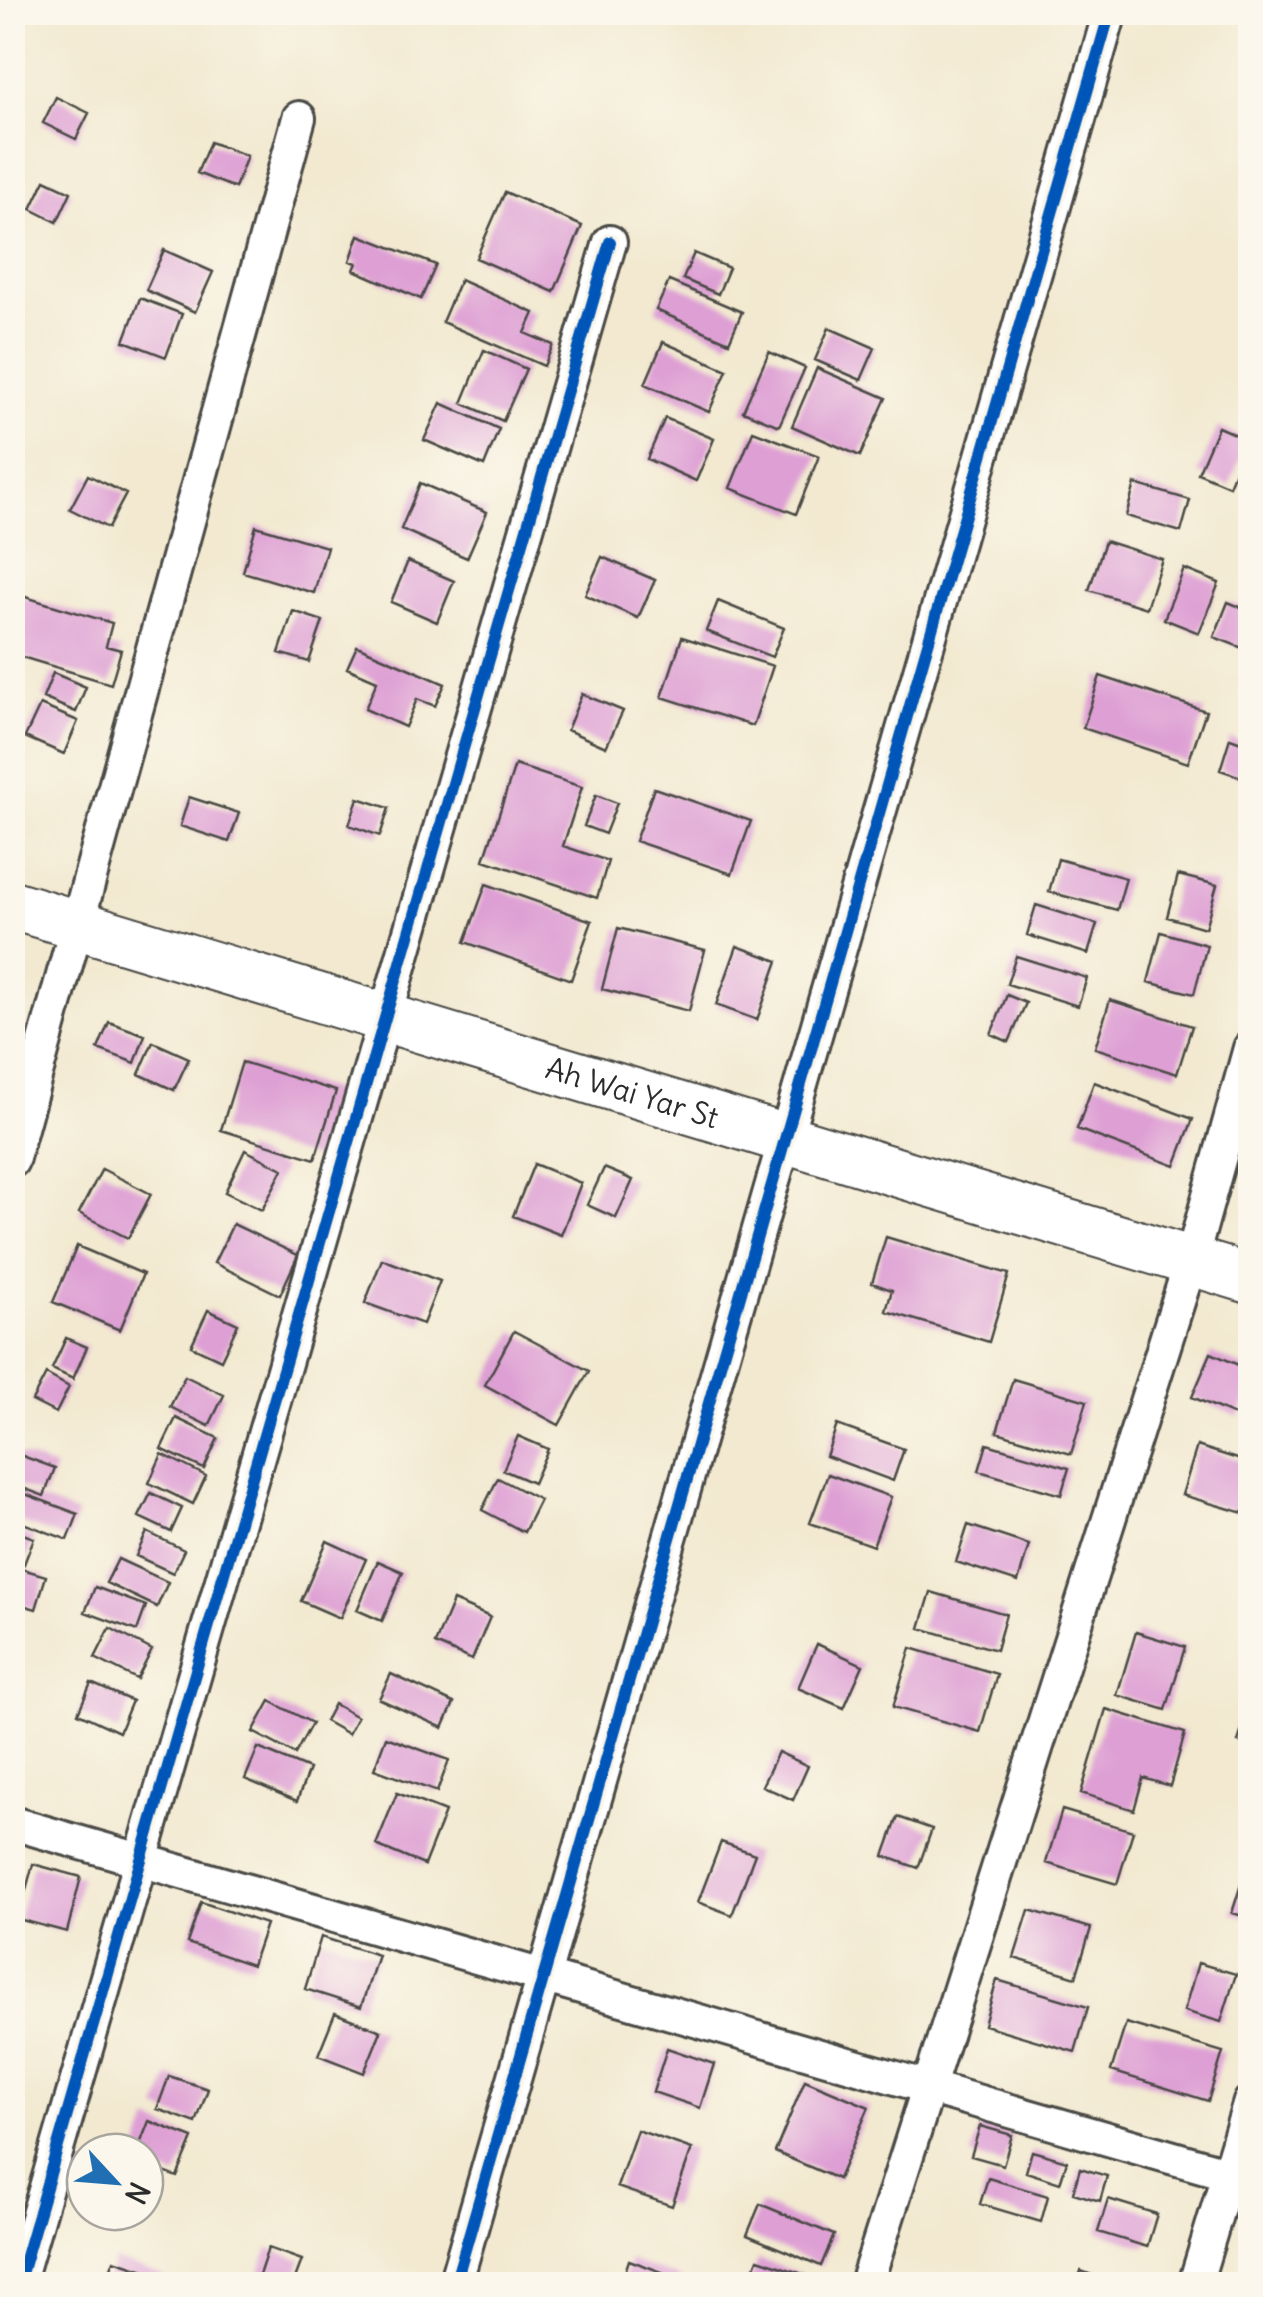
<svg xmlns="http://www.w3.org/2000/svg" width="1263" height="2297" font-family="Delius,sans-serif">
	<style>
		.building { fill: #dea0d4 }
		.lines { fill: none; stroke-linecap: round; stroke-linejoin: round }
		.street-casing { stroke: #494844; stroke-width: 38 }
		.secondary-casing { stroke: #494844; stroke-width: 52 }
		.street { stroke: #fff; stroke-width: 32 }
		.secondary { stroke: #fff; stroke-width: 48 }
		.cycleway-casing { stroke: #fbf7ec; stroke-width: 19 }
		.cycleway { stroke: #0057b8; stroke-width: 12 }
		.labels { text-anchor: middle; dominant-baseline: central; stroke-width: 9; stroke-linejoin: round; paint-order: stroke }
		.street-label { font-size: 30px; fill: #2b2b2b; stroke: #fbf7ec }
	</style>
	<rect width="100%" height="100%" fill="#fbf7ec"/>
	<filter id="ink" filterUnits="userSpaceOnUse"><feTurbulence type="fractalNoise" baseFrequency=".01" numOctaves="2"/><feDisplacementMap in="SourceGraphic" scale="20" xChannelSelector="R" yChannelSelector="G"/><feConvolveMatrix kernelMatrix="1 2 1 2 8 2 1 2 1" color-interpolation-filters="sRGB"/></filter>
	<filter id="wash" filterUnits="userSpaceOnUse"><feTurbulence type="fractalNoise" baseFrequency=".0048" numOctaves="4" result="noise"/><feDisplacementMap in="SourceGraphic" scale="40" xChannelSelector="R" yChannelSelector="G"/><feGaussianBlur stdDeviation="2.25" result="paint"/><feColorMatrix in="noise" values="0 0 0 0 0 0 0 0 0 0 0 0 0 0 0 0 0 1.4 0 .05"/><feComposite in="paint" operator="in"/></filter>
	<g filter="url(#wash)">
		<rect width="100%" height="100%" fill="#f2e9d0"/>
		<g id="blocks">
			<path class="building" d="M56 97 89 113 76 139 43 123Z
				M210 142 247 156 235 188 197 173Z
				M45 180 71 192 57 222 31 209Z
				M505 192 582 226 554 292 476 258Z
				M359 235 436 265 421 299 354 270 357 263 350 261Z
				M164 250 213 272 195 312 146 290Z
				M694 253 729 268 718 294 683 279Z
				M460 280 534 313 525 333 553 345 544 366 442 322Z
				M669 281 742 312 729 342 656 310Z
				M140 298 182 314 166 357 124 341Z
				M829 328 875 348 861 380 815 360Z
				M663 342 727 370 709 412 645 384Z
				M484 350 526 369 503 421 462 403Z
				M769 352 805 368 779 426 743 411Z
				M817 368 886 398 860 456 792 426Z
				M441 403 499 429 484 466 424 440Z
				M665 418 714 439 696 481 647 459Z
				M1218 427 1248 440 1229 486 1198 473Z
				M753 431 819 456 796 514 730 488Z
				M88 475 126 494 108 528 70 509Z
				M420 483 487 512 467 558 401 529Z
				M1135 484 1190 500 1181 532 1126 516Z
				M256 526 327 547 314 593 243 572Z
				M1105 541 1162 559 1146 608 1089 590Z
				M602 557 655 580 638 618 585 595Z
				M408 561 454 581 437 622 391 602Z
				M1184 569 1219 583 1199 633 1164 619Z
				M12 593 112 623 106 646 121 650 111 684 12 654Z
				M718 601 784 628 772 657 706 631Z
				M1228 602 1250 611V651L1214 637Z
				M293 611 323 621 309 662 279 653Z
				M682 637 773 666 753 726 662 697Z
				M357 646 445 684 435 706 417 699 405 727 365 709 377 681 347 668Z
				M53 673 86 687 76 712 43 698Z
				M1100 676 1206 711 1188 763 1083 728Z
				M582 694 623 711 606 747 567 730Z
				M40 705 78 721 64 754 25 737Z
				M1230 738 1250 745V780L1220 770Z
				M515 765 582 787 563 846 608 861 597 898 484 860Z
				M654 788 751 821 732 874 635 841Z
				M596 795 617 803 605 834 584 826Z
				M189 797 239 813 229 842 180 826Z
				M358 798 389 808 380 836 349 825Z
				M1058 859 1126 878 1117 910 1049 892Z
				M1178 875 1217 885 1205 928 1167 917Z
				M486 884 592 921 571 980 465 942Z
				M1036 905 1097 924 1088 954 1027 935Z
				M618 928 705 950 689 1011 602 989Z
				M1161 932 1207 945 1194 994 1148 982Z
				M737 946 778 961 757 1020 716 1005Z
				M1016 956 1087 978 1078 1006 1007 984Z
				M1007 995 1026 1003 1009 1042 991 1034Z
				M1110 1000 1192 1026 1177 1074 1095 1048Z
				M109 1022 145 1035 135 1063 98 1049Z
				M153 1042 189 1058 174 1090 139 1074Z
				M242 1062 336 1091 315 1159 221 1130Z
				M1094 1082 1193 1119 1175 1166 1077 1129Z
				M245 1150 283 1169 262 1210 225 1192Z
				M534 1164 581 1183 561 1235 513 1216Z
				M604 1168 633 1180 616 1218 587 1205Z
				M102 1169 151 1194 128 1238 79 1213Z
				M233 1224 298 1255 280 1295 214 1263Z
				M886 1237 1009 1274 989 1342 886 1311 892 1290 872 1283Z
				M77 1246 143 1274 120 1330 53 1302Z
				M382 1259 440 1281 423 1324 365 1303Z
				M208 1310 238 1324 221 1360 191 1346Z
				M514 1331 589 1371 559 1425 485 1385Z
				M66 1338 87 1347 73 1379 52 1369Z
				M1211 1353 1250 1370V1389L1239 1417 1192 1397Z
				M46 1374 69 1387 56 1413 32 1401Z
				M185 1376 224 1395 209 1426 170 1407Z
				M1013 1379 1087 1401 1071 1454 997 1432Z
				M176 1418 218 1438 204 1469 161 1449Z
				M837 1425 904 1449 893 1481 826 1456Z
				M518 1436 548 1449 533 1483 503 1470Z
				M987 1444 1069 1468 1061 1495 979 1471Z
				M1197 1446 1250 1463 1247 1514 1182 1495Z
				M17 1454 55 1468 44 1496 12 1484Z
				M162 1454 206 1476 193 1504 149 1483Z
				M828 1474 891 1497 873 1546 810 1523Z
				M498 1478 540 1500 524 1532 482 1510Z
				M12 1489 78 1514 68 1540 12 1519Z
				M151 1493 182 1508 171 1532 139 1517Z
				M968 1525 1029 1545 1018 1582 956 1562Z
				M12 1530 34 1538 24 1564 12 1559Z
				M147 1532 184 1550 173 1573 136 1556Z
				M327 1541 366 1559 340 1618 301 1601Z
				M118 1559 168 1582 157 1607 106 1583Z
				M378 1561 403 1572 382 1621 357 1610Z
				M12 1566 46 1576 36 1609 12 1602Z
				M95 1587 146 1606 137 1631 85 1612Z
				M931 1592 1006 1614 996 1650 920 1628Z
				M453 1601 490 1617 472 1660 435 1644Z
				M110 1628 152 1650 137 1679 95 1658Z
				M1136 1632 1185 1647 1166 1710 1117 1695Z
				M817 1644 863 1665 844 1708 798 1688Z
				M911 1648 997 1674 980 1732 893 1707Z
				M1247 1671 1250 1672V1695L1241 1692Z
				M391 1674 454 1703 443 1728 379 1699Z
				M91 1683 132 1701 119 1732 78 1713Z
				M270 1701 312 1723 295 1754 253 1732Z
				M334 1704 357 1717 348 1734 325 1721Z
				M1250 1704V1746L1238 1742Z
				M1106 1709 1185 1733 1170 1786 1143 1778 1134 1810 1081 1793Z
				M386 1737 449 1760 437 1792 374 1769Z
				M258 1748 309 1769 297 1801 245 1779Z
				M778 1752 808 1766 793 1800 762 1786Z
				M397 1793 445 1812 424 1865 376 1845Z
				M1062 1810 1133 1831 1117 1884 1046 1863Z
				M898 1817 932 1829 918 1868 884 1856Z
				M721 1842 755 1854 732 1915 698 1902Z
				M1250 1856V1918L1232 1913Z
				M33 1864 81 1877 67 1932 18 1919Z
				M201 1902 266 1924 252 1965 187 1943Z
				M1029 1910 1091 1928 1076 1977 1014 1958Z
				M321 1937 378 1955 361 2007 305 1989Z
				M1198 1963 1236 1974 1221 2022 1184 2011Z
				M997 1980 1088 2007 1075 2052 984 2025Z
				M335 2013 381 2031 364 2073 318 2055Z
				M1126 2023 1223 2052 1208 2101 1111 2071Z
				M667 2048 714 2064 700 2108 653 2092Z
				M169 2076 208 2089 196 2123 157 2109Z
				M805 2080 869 2107 838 2179 775 2152Z
				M149 2121 193 2138 177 2177 145 2165V2152H137Z
				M980 2126 1012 2135 1003 2165 971 2156Z
				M637 2130 692 2149 672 2206 617 2187Z
				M1032 2151 1067 2161 1060 2183 1026 2172Z
				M1080 2168 1107 2176 1100 2201 1073 2193Z
				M988 2178 1048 2196 1041 2222 980 2204Z
				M1108 2199 1157 2214 1147 2247 1098 2232Z
				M760 2204 834 2235 821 2266 747 2235Z
				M268 2248 302 2260 293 2284H256Z
				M758 2259 812 2277 810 2284H749Z
				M114 2260 163 2276 160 2284H105Z
				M629 2260 684 2280 683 2284H621Z
				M1081 2271 1116 2284H1076Z"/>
		</g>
	</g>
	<g filter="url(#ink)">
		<use href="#blocks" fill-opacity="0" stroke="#494844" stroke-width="2.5"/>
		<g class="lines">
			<defs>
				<path id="street" d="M12 1161 299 118
					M12 1823 1250 2180
					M18 2284 610 242
					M455 2284 1110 12
					M866 2284 1191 1261 1250 1048
					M1195 2284 1250 2102"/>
				<g id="secondary">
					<path id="s1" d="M12 905 1250 1279"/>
				</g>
			</defs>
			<use href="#street" class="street-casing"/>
			<use href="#secondary" class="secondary-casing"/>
			<use href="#street" class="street"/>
			<use href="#secondary" class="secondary"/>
			<defs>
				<path id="cycleway" d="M18 2284 610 242
					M455 2284 1110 12"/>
			</defs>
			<use href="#cycleway" class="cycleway-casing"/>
			<use href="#cycleway" class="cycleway"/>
		</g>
	</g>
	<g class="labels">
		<g class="street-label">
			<text stroke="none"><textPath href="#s1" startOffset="648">Ah Wai Yar St</textPath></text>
		</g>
	</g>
	<rect width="1263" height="2297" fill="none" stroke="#fbf7ec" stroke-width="50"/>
	<g transform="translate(115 2182) rotate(116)"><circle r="48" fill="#fbf7ec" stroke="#a8a59f" stroke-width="2.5"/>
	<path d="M0-8L18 38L0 25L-18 38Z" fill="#1f6fb2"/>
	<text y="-15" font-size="28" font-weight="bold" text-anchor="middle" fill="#2b2b2b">N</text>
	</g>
</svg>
